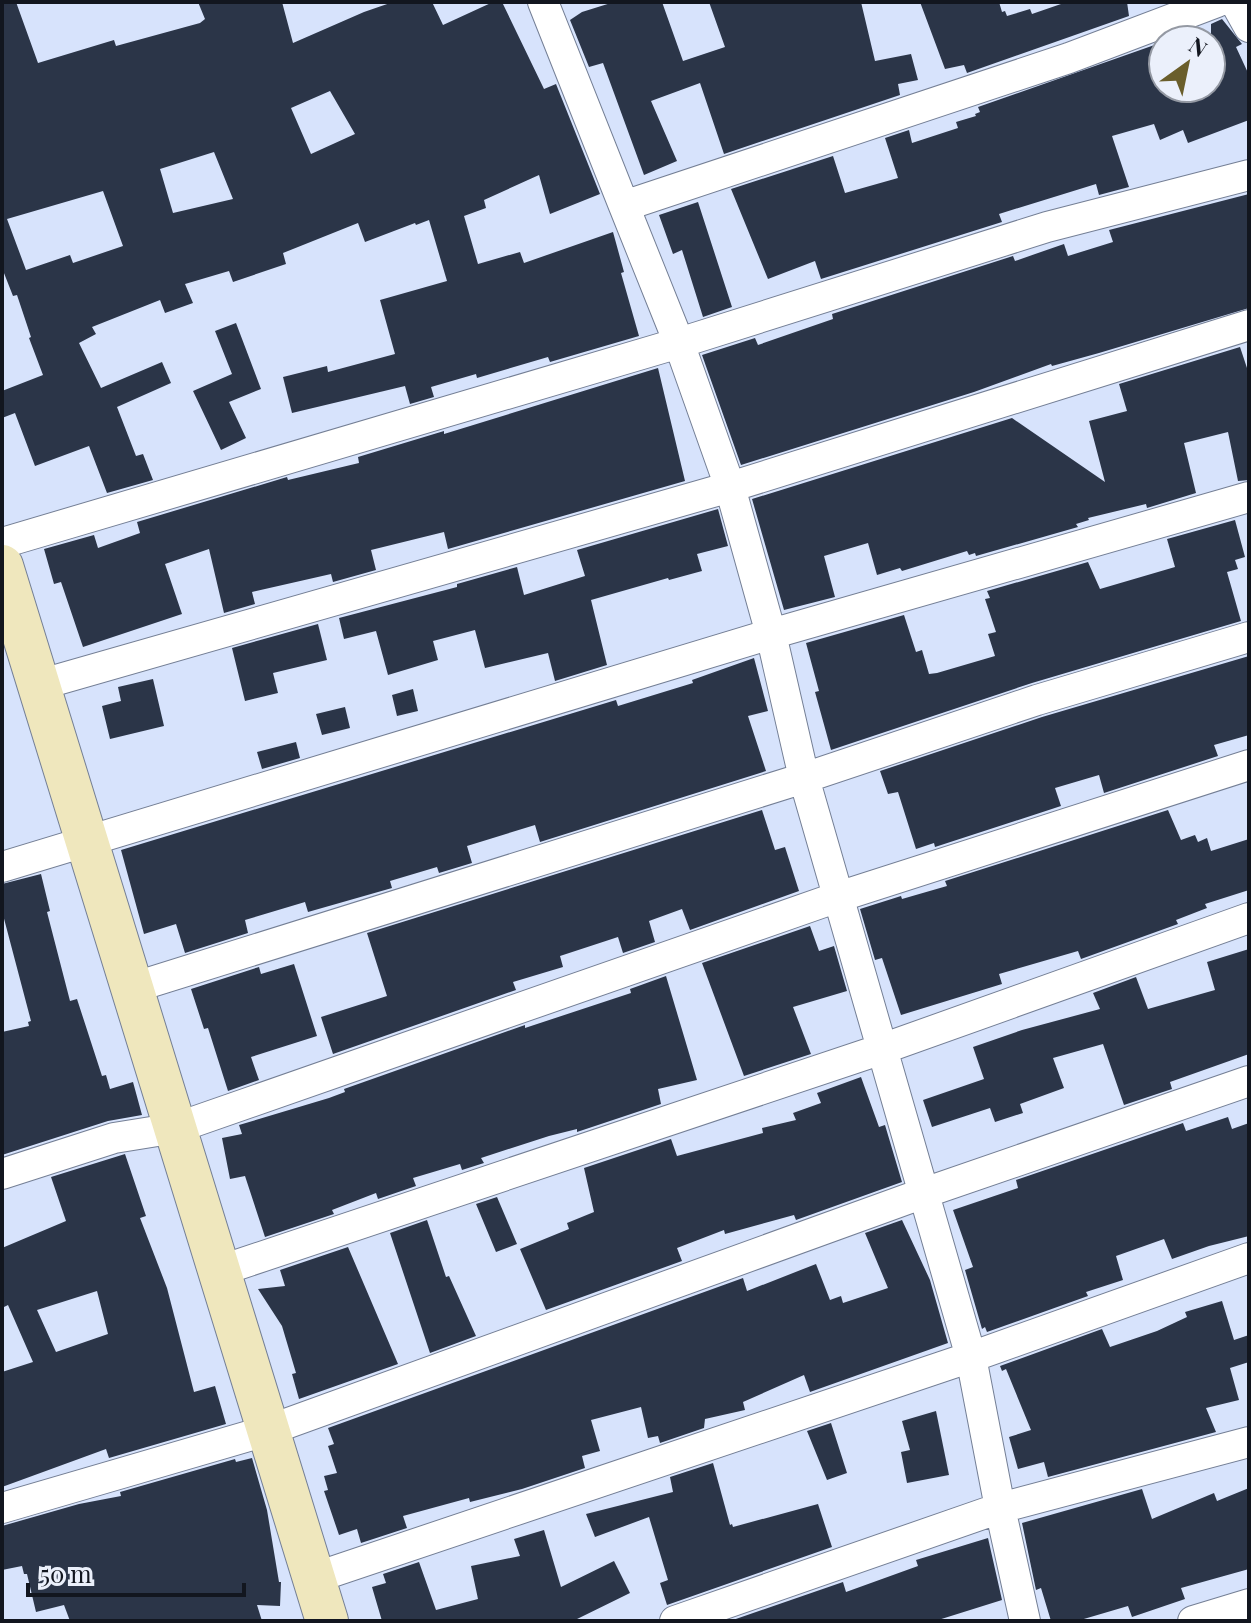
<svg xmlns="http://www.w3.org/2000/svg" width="1251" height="1623" font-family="'Playfair Display',serif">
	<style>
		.building { fill: #2b3548; fill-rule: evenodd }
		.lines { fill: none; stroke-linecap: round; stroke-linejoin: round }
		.minor-casing { stroke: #747f95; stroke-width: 32 }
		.secondary-casing { stroke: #747f95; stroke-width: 44 }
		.minor { stroke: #fff; stroke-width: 30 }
		.secondary { stroke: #efe7bd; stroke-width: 42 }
	</style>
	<rect width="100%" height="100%" fill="#d7e3fc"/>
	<path class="building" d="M2 2H16L38 63 114 40 116 46 200 23 205 19 198 2H282L293 43 364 12 393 2H432L443 25 493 2H502L544 89 556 84 600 194 550 214 539 175 484 200 486 208 464 216 478 264 520 252 524 263 613 232 624 272 621 273 639 336 550 362 548 357 477 378 476 374 431 387 434 397 410 404 405 386 292 413 283 377 327 366 328 372 395 354 380 300 447 281 429 220 416 225 415 223 365 242 358 223 283 253 286 264 233 282 229 271 185 284 193 303 165 313 160 300 92 327 96 334 79 343 101 388 162 362 171 383 117 407 136 456 143 454 153 480 107 493 89 446 35 466 15 413 2 418V391L43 375 29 338 31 337 17 295 13 296 2 268ZM330 91 355 134 311 154 291 108ZM214 152 233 199 173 213 160 169ZM103 191 123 246 73 263 70 255 26 270 7 219Z
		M614 2H662L683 61 725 47 709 2H861L875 61 911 54 918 80 898 84 900 95 724 154 700 83 651 101 677 161 644 175 603 63 589 67 570 20 582 12Z
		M920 2H999L1002 12 1005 11 1007 16 1030 9 1032 14 1061 4 1127 2 1129 16 967 73 964 65 945 69Z
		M1222 19 1242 44 1236 47 1249 75V120L1188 143 1183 130 1160 140 1154 124 1112 136 1129 187 1099 195 1096 184 999 214 1002 222 821 279 815 261 768 279 731 189 833 156 845 193 898 178 885 138 909 130 912 143 958 128 956 122 976 116 975 114 980 112 978 107 1163 42V88H1211V24Z
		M1249 194V308L1099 353 1052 366 1051 364 974 392 741 465 702 355 755 338 758 345 833 319 832 314 1013 256 1015 261 1064 244 1068 256 1113 242 1109 230Z
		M698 202 732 307 703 317 682 250 673 254 659 215Z
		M236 323 261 389 229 402 246 438 221 450 193 391 232 374 215 331Z
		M1240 347 1249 374V480L1238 481 1228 432 1184 443 1196 493 1147 508 1146 504 1088 518 1089 520 1076 524 1078 527 976 556 975 553 969 555 967 551 902 571 900 568 877 575 868 543 824 556 835 597 784 610 752 499 1012 418 1105 482 1089 421 1127 411 1119 384Z
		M658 368 685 481 448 549 444 532 371 550 376 570 333 582 331 574 252 592 255 604 224 613 209 549 165 564 182 614 83 647 61 582 54 584 44 549 94 535 98 548 140 533 137 522 287 477 288 480 359 463 358 457 444 431V434Z
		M718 509 728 546 697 554 702 571 669 580 668 578 591 600 607 665 555 681 548 653 485 668 475 630 433 641 438 660 388 675 376 631 344 639 339 618 457 587V584L517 567 524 595 585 576 577 550Z
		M1235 520 1245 557 1235 560 1238 569 1227 572 1241 621 1032 683 831 750 815 692 819 691 806 643 904 615 916 652 922 650 929 674 937 673 995 656 988 634 996 632 985 599 990 598 987 591 1088 562 1100 589 1175 567 1167 539Z
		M318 624 327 660 273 673 278 693 245 701 232 648Z
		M1249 656V735L1214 745 1218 756 1104 793 1099 775 1055 788 1061 806 935 847 934 843 916 849 898 792 888 794 880 771 1042 717Z
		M754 658 768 711 748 716 766 771 540 842 535 825 467 846 472 863 439 873 437 867 390 881 392 888 308 912 305 902 245 920 248 933 185 953 176 924 144 934 121 850 616 700 618 706 693 683 692 680Z
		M153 679 164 726 110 739 102 706 121 701 118 687Z
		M413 689 418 711 397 716 392 695Z
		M345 707 350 728 322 735 316 714Z
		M296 742 300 758 262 769 257 752Z
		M762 810 775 850 785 847 799 891 690 930 682 909 649 921 655 942 623 953 618 937 560 956 563 967 513 982 516 990 333 1054 321 1017 387 996 367 933Z
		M1168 810 1181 840 1195 835 1198 842 1207 838 1211 851 1249 839V890L1205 904 1207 908 1176 920 1178 924 1081 959 1078 951 999 974 1002 984 901 1015 882 958 875 960 860 909 901 896 902 899 947 886 945 881Z
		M41 874 50 911 47 912 70 1001 77 999 102 1076 106 1075 110 1089 133 1082 142 1115 108 1121 2 1155V1032L29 1026 28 1022 31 1021 2 911V884Z
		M810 926 819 951 834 946 847 991 793 1007 811 1054 744 1076 702 963Z
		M1249 949V1054L1170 1082 1172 1089 1124 1105 1103 1044 1053 1058 1064 1088 1020 1104 1023 1113 995 1122 990 1108 932 1127 923 1100 984 1079 973 1047 1022 1030 1100 1009 1093 993 1136 977 1148 1009 1215 990 1207 962Z
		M294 964 317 1036 251 1057 259 1080 228 1091 208 1028 204 1029 191 989 259 967 261 974Z
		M666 976 697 1080 658 1089 661 1104 577 1132V1129L549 1136 481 1158 484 1163 462 1170 460 1164 413 1178 416 1186 378 1199 376 1193 332 1210 334 1214 265 1237 245 1176 230 1179 222 1138 242 1134 239 1125 329 1098 345 1092 344 1089 525 1025V1028L631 993 630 989Z
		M861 1077 879 1127 885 1125 902 1182 796 1220 794 1215 725 1234 724 1230 677 1248 682 1261 546 1310 520 1249 569 1229 567 1223 594 1212 584 1168 671 1139 677 1156 763 1133 762 1128 796 1120 793 1113 821 1103 817 1093Z
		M1228 1117 1232 1129 1249 1123V1236L1209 1246 1172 1259 1164 1239 1116 1256 1123 1280 1086 1292 1088 1296 987 1332 985 1327 982 1329 965 1270 973 1267 953 1210 1018 1188 1016 1180 1183 1123 1186 1131Z
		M125 1154 146 1216 140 1218 167 1288 194 1392 215 1386 226 1424 109 1458 106 1449 2 1487V1372L33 1362 8 1305 2 1308V1248L66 1221 51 1177ZM97 1291 108 1334 56 1352 37 1310Z
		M497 1197 517 1244 496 1252 476 1204Z
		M427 1220 446 1277 449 1276 476 1336 430 1353 390 1233Z
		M902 1220 930 1280 948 1343 810 1392 804 1375 743 1402 745 1410 705 1419 704 1428 660 1443 658 1436 648 1438 641 1407 591 1420 600 1451 582 1456 585 1468 522 1489 470 1502 469 1498 403 1516 407 1528 361 1543 357 1529 339 1535 324 1491 328 1490 324 1476 337 1473 328 1446 334 1444 328 1428 743 1278 747 1291 816 1264 830 1300 841 1296 843 1303 888 1288 865 1233Z
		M348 1247 398 1364 299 1399 292 1374 296 1373 282 1326 258 1289 285 1286 280 1270Z
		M1222 1301 1234 1340 1249 1335V1362L1230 1368 1239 1400 1206 1408 1216 1432 1048 1477 1044 1462 1018 1469 1009 1437 1031 1430 1006 1369 1002 1371 1000 1366 1102 1329 1110 1347 1157 1331 1187 1317 1185 1312Z
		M936 1411 949 1475 907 1483 901 1452 910 1450 902 1421Z
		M831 1423 847 1473 827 1480 807 1431Z
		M252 1458 267 1510 279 1582H281L280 1606 257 1605 262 1621H70L64 1605 36 1612 27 1574H24L22 1566 2 1570V1526L79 1504 121 1496 120 1492 235 1459 236 1462Z
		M713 1463 730 1525 732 1524 733 1527 818 1504 832 1547 667 1605 660 1583 668 1580 649 1517 595 1537 586 1514 673 1492 670 1477Z
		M1249 1488V1569L1181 1588 1185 1599 1132 1617 1128 1606 1077 1621H1051L1041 1588 1036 1590 1022 1523 1142 1489 1152 1519 1214 1493 1217 1501Z
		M544 1530 561 1587 614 1561 630 1593 573 1621H382L372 1587 386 1583 383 1574 419 1562 436 1610 478 1599 471 1566 520 1556 514 1539Z
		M988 1538 1002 1600 935 1621H730L843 1582 846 1592 918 1566 916 1560Z"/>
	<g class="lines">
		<defs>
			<path id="minor" d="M543 2 624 206 1069 58 1217 2
				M1235 2 1249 27
				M624 206 679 343 730 487 771 634 804 778 971 1357 1000 1508 1025 1621
				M2 543 679 343 1047 227 1249 175
				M39 685 730 487 1249 325
				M2 867 771 634 1249 497
				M132 988 804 778 1037 700 1249 637
				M2 1174 114 1138 176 1128 838 897 1249 765
				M219 1271 882 1049 1249 918
				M2 1508 269 1430 924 1193 1249 1081
				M314 1578 971 1357 1249 1258
				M675 1621 1000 1508 1249 1442
				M1193 1621 1249 1604"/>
			<path id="secondary" d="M2 566 327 1621"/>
		</defs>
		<use href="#minor" class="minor-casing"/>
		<use href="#secondary" class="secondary-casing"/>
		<use href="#minor" class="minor"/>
		<use href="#secondary" class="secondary"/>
	</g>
	<rect width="1251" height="1623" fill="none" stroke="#12161f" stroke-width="8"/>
	<g transform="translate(1187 64) rotate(33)"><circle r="38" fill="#ebf0fb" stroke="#9499a3" stroke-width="2"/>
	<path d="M0-6L14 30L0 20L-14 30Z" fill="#6a5e2b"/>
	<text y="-12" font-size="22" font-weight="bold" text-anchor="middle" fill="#12161f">N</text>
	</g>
	<path d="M28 1583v12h216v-12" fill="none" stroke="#12161f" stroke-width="4"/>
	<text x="40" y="1583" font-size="24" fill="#12161f" stroke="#ebf0fb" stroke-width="6" paint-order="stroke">50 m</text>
</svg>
